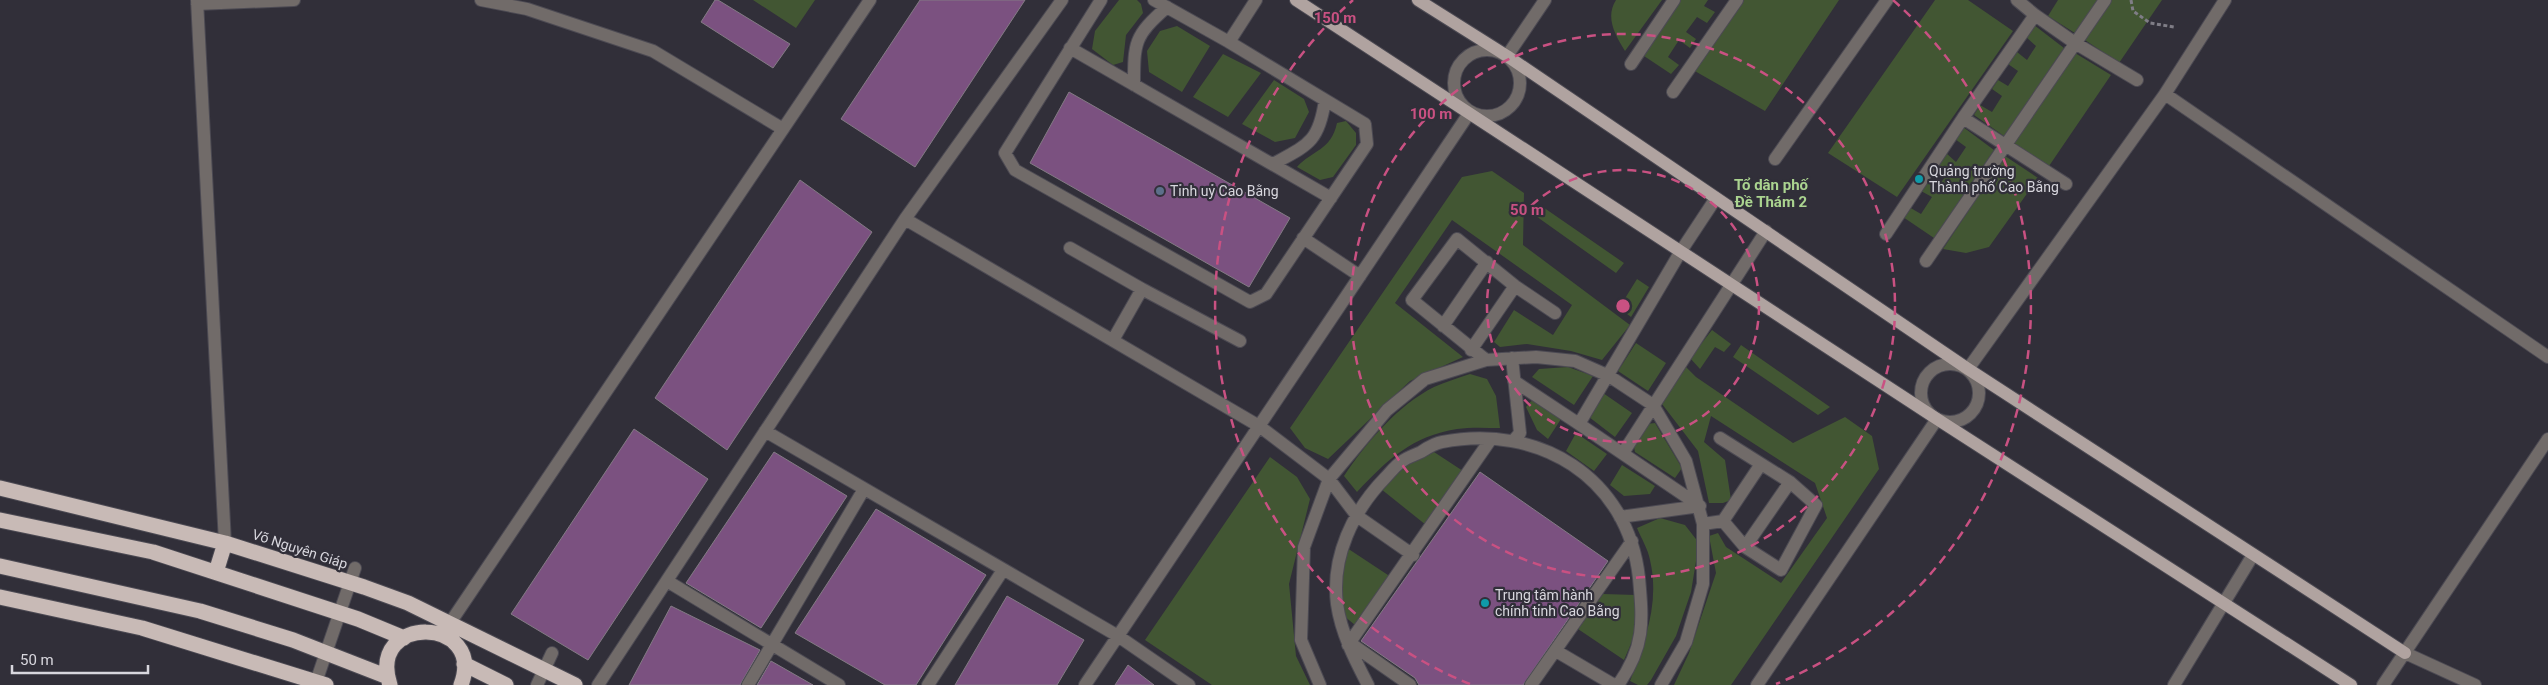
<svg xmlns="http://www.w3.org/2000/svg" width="2548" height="685" font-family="Roboto,sans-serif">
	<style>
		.green { fill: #425633 }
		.building { fill: #7b5180; stroke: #837b84 }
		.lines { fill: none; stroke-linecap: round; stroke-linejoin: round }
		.minor-casing { stroke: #4c4a53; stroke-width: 14 }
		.major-casing { stroke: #4c4a53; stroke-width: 14 }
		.highway-casing { stroke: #4c4a53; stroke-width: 17 }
		.path { stroke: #7f7d86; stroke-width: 3; stroke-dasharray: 4 2.5; stroke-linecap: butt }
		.minor { stroke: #716b69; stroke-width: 12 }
		.major { stroke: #b0a3a0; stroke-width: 12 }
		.highway { stroke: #c8bab6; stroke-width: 15 }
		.ring { fill: none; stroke: #c95182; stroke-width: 2.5; stroke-dasharray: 9 6 }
		.culture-dot { fill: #0f9aa8; stroke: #312f39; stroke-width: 2 }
		.service-dot { fill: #5c6f8a; stroke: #312f39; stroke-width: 2 }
		.labels { text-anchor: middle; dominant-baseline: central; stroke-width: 4.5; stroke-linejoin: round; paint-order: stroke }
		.poi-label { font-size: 14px; fill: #d8d7de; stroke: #312f39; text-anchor: start }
		.street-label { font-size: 14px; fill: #d8d7de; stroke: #312f39 }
		.neighbourhood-label { font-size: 15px; font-weight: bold; fill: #abd490; stroke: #312f39 }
		.centre { fill: #c95182; stroke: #312f39; stroke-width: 2.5 }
		.ring-label { font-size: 15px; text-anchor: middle; font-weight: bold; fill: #c95182; stroke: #312f39; stroke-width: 4.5; stroke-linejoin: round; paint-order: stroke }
	</style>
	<rect width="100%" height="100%" fill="#312f39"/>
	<path class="green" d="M753 0H815L796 28Z
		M1119 0H1137L1141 4 1143 13 1126 35 1123 62 1113 65 1092 49 1095 31Z
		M1616 0H1662L1625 51C1615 35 1605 17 1616 0Z
		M1678 0H1708L1704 6 1715 12 1707 23 1697 17 1686 32 1696 39 1690 48 1679 40 1668 57 1679 65 1671 74 1641 54Z
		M1741 0H1839L1765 111 1693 70Z
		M1935 0H1968L2013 31 1897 197 1828 153Z
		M2058 0H2100L2078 35 2048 16Z
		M2107 0H2162L2119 63 2085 40Z
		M2034 25 2064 48 2004 136 1974 115 1980 105 1992 112 2002 96 1992 89 1998 80 2008 86 2018 71 2008 64 2017 52 2027 60 2036 46 2026 37Z
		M1177 26 1210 46 1182 92 1149 72 1147 51 1160 31Z
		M2075 53 2111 75 2049 166 2014 143Z
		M1223 54 1261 73 1228 117 1193 97Z
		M1274 80 1304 99 1309 112 1295 138 1275 142 1242 124Z
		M1346 121 1356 133V145L1333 177 1320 180 1297 167C1312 150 1331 151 1337 123Z
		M1963 127 1994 150 1934 238 1903 217 1909 207 1921 214 1932 197 1921 191 1928 182 1937 188 1948 173 1938 165 1946 153 1956 162 1966 147 1955 139Z
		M2005 156 2038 178 1989 247 1966 253 1943 249Z
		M1492 171 1524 193 1523 245 1630 325 1602 360 1571 351 1527 344 1500 347 1494 342 1514 310 1553 335 1572 305 1452 220 1395 303 1463 357 1410 381 1328 459 1305 448 1290 428 1462 177Z
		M1540 205 1624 263 1616 273 1533 214Z
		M1637 279 1649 287 1631 317 1619 308Z
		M1712 330 1731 344 1724 352 1715 347 1700 369 1690 358Z
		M1636 343 1666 363 1648 391 1618 371Z
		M1741 345 1830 407 1818 415 1733 357Z
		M1568 367 1593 376 1574 405 1532 377 1539 369Z
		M1686 367 1696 377 1793 443 1845 417 1872 436 1879 469 1731 685H1674L1689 653 1716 573 1709 536 1718 533 1726 547 1781 583 1827 518 1815 483 1711 416 1704 442 1725 460 1731 500 1723 503H1709L1698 451 1662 404Z
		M1470 374 1487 379 1496 396 1500 428C1486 428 1471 427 1457 429 1412 436 1387 460 1357 492L1344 476C1366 443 1398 405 1434 387 1445 382 1458 378 1470 374Z
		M1603 393 1632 413 1615 437 1589 417Z
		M1533 399 1561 419 1548 439 1537 430 1526 407Z
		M1655 423 1682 468 1675 478 1635 452 1633 442 1647 424Z
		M1576 433 1607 454 1594 471 1566 451Z
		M1434 452 1463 471 1426 525 1381 489 1406 466Z
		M1270 457 1297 477 1310 499 1289 584 1296 656 1310 685H1212L1145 640Z
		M1622 465 1655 486 1650 494 1624 496 1610 485Z
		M1660 518 1685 525 1699 543 1691 592 1676 636 1651 680 1647 685H1638L1630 681C1645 641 1660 603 1650 560 1648 549 1641 538 1637 528Z
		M1347 548 1391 577 1355 625 1344 616 1341 578Z
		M1603 594 1636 595V632L1624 660 1578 629Z"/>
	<path class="building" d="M715 0H718L790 44 773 68 701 22Z
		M920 0H1025L915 167 841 119Z
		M1069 92 1290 218 1249 287 1030 163Z
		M800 180 872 232 727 450 655 398Z
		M634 429 708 479 588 660 511 614Z
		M774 452 847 496 761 628 686 583Z
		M1480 472 1608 561 1523 685H1419L1415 678 1361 641Z
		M876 509 986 575 916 685H885L795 633Z
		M1007 596 1084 640 1057 685H955Z
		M671 606 760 650 740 685H629Z
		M771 661 813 685H757Z
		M1128 665 1154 685H1115Z"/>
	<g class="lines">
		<defs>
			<path id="minor" d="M197 0 225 543
				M481 0 527 9 653 51 783 129
				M1101 0 1005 153 1015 170 1250 302 1266 294 1367 144 1365 124 1229 42 1154 0
				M197 4 294 0
				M2035 15 2075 43 2137 80
				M1229 42 1256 0
				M1070 48 1331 198
				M1454 83a33 33 0 1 1 66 0a33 33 0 1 1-66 0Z
				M1507 56 1545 0
				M1631 64 1674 0
				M1134 85C1134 42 1134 36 1167 7
				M1673 92 1737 0
				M2165 94 2548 357
				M1963 118 2035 15 2017 0
				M1775 159 1887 0
				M1273 164C1308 145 1319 142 1325 100
				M905 219 1259 426 1329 479 1357 516 1413 555
				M1886 234 1963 118 2066 184
				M1303 238 1360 276
				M1070 248 1142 289
				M1926 261 2105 0
				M1443 326 1487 262
				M1113 340 1142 289 1240 341
				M1471 350 1515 286
				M1512 358 1520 433 1514 440
				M1486 360 1412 300 1457 239 1515 286 1555 313
				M1921 393a29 29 0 1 1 58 0a29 29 0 1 1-58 0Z
				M1968 369 2165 94 2225 0
				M1514 381 1579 424 1681 251 1716 198
				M1579 424 1700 506
				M765 431 1118 636 1189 685
				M1623 453 1766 231
				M1620 517 1700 506
				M1723 521 1761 464
				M1703 524 1723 521 1745 547 1781 570 1816 505 1790 482 1720 438
				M1745 547 1790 482
				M667 581 839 685
				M450 623 870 0
				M1350 643 1410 685
				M1348 645 1491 439
				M1556 651 1614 685
				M2405 653 2475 685
				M315 685 355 568
				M537 685 552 653
				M598 685 905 219 1062 0
				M748 685 864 489
				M928 685 1003 570
				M1085 685 1470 112
				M1320 685 1301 640 1304 547 1329 479 1387 410 1425 379 1486 360 1536 357 1575 361 1609 376 1653 405 1686 461 1703 524V584L1686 642 1661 685
				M1368 685C1355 660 1341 633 1337 604 1331 557 1353 511 1385 478 1390 473 1395 466 1401 462 1407 457 1415 455 1421 452 1427 448 1435 443 1442 442 1538 423 1628 477 1639 578 1643 622 1645 647 1618 685
				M1531 685 1632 541
				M1757 685 1937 419
				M2174 685 2253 555
				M2383 685 2548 439"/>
			<path id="major" d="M1296 0 1937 419 2351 685
				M1418 0 1507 56 1968 369 2405 653"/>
			<path id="highway" d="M0 488 225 543 364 587 408 603 575 685
				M0 520 153 552 358 619 404 638
				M0 566 200 611 293 640 388 677
				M216 572 225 543
				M0 597 142 628 326 685
				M464 664 506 685
				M390 685C366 613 487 616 461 685"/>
		</defs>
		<use href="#minor" class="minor-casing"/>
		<use href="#major" class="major-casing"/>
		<use href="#highway" class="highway-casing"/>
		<path class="path" d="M2131 0 2133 11 2150 23 2174 27"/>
		<use href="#minor" class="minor"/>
		<use href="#major" class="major"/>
		<use href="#highway" class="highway"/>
	</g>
	<g class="ring">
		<circle cx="1623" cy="306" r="136"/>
		<circle cx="1623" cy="306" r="272"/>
		<path d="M1470 684A408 408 0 0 1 1353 0M1893 0A408 408 0 0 1 1776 684"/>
	</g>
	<g class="culture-dot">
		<circle cx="1919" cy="179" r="5"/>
		<circle cx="1485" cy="603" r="5"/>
	</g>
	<circle class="service-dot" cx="1160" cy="191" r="5"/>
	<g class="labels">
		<g class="poi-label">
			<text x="1929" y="171">Quảng trường<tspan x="1929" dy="16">Thành phố Cao Bằng</tspan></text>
			<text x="1170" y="191">Tỉnh uỷ Cao Bằng</text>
			<text x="1495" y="595">Trung tâm hành<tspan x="1495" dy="16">chính tỉnh Cao Bằng</tspan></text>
		</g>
		<g class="street-label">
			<text transform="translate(300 549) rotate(18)">Võ Nguyên Giáp</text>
		</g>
		<g class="neighbourhood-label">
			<text x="1771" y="185">Tổ dân phố<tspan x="1771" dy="17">Đề Thám 2</tspan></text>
		</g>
	</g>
	<circle cx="1623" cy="306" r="8" class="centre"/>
	<g class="ring-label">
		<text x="1335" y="23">150 m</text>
		<text x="1431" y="119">100 m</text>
		<text x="1527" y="215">50 m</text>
	</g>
	<path d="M12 665v8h136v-8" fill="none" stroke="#d8d7de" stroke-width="2.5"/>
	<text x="20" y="665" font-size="15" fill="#d8d7de" stroke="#312f39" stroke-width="4" paint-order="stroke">50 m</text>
</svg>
